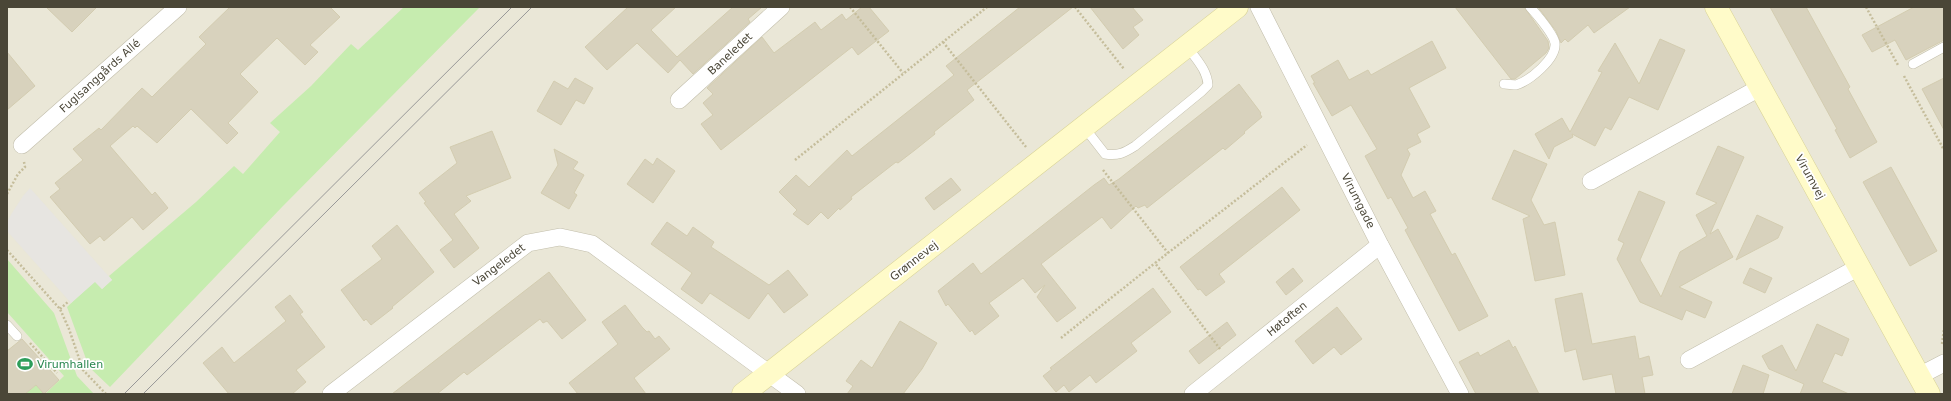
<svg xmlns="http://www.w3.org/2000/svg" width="1951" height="401" font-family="'DejaVu Sans',sans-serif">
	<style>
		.residential { fill: #eae7d7 }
		.green { fill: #c6ecaf }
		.parking { fill: #e7e5e1 }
		.building { fill: #d8d2bd; stroke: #d3ccb0 }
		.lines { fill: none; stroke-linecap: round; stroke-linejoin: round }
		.lane-casing { stroke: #c2beab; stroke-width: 10 }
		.street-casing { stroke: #c2beab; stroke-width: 18 }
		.secondary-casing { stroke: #d9d396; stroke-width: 23 }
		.path { stroke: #c5bd9b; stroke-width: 2.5; stroke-dasharray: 2 2; stroke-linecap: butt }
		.lane { stroke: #fff; stroke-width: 9 }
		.street { stroke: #fff; stroke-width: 17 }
		.secondary { stroke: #fffbc9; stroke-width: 22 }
		.tram { stroke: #989898; stroke-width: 1 }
		.labels { text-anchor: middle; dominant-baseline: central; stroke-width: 3.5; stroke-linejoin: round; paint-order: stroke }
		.street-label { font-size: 11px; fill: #4a4637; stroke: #fff }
		.leisure-label { font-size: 11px; fill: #27864d; stroke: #fff; text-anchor: start }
	</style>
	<rect width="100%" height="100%" fill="#f5f4e9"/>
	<path class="residential" d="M7 7H1944V394H7Z"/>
	<path class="green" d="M404 7H480L282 207 110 387 89 367 67 307 95 281 102 289 112 280 109 276 196 202 234 166 243 174 280 132 270 123 311 86 351 44 358 50Z
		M7 259 54 313 77 376 94 394H25L36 385 45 394 64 376 7 312Z"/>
	<path class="parking" d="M30 188 112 280 102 289 95 282 71 303 7 231V222L12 213 23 196Z"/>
	<path class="building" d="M46 7H97L72 32Z
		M230 7H330L340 17 310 45 318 52 305 65 277 38 240 74 258 92 228 123 238 133 227 144 191 109 157 143 137 126 135 128 133 126 110 146 152 195 155 192 168 208 143 230 132 217 104 241 100 236 90 244 50 197 60 189 55 183 83 160 73 149 99 128 101 130 142 88 152 97 206 44 199 37Z
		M628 7H676L651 30 677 57 733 7H762L748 19 750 22 693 74 680 60 668 73 637 43 607 70 585 47Z
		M862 7H869L889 31 858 55 852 47 721 150 701 124 713 115 703 103 713 94 707 88 762 37 774 53 815 22 821 30 842 14 846 20Z
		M1020 7H1073L967 90 974 100 934 132 935 134 915 150 898 163 896 162 851 197 852 199 840 210 839 208 828 219 821 212 808 225 793 214 797 210 779 192 796 175 809 187 847 150 852 156 954 75 946 66Z
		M1090 7H1132L1143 20 1133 27 1139 35 1123 49Z
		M1455 7H1524L1548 41 1549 48 1546 53 1515 79H1511Z
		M1538 7H1630L1594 33 1588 25 1568 42 1565 39 1561 43 1556 31Z
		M1770 7H1806L1850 87 1848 89 1877 142 1850 158 1835 130 1837 129Z
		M1914 7H1944V40L1906 60 1895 40 1872 52 1862 35Z
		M1660 39 1685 50 1658 110 1629 97 1611 130 1605 127 1595 146 1572 134 1573 137 1554 147 1549 159 1535 134 1562 118 1570 132 1602 72 1598 71 1615 43 1639 84Z
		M1432 41 1446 68 1409 88 1430 127 1417 134 1421 142 1407 149 1410 154 1401 175 1413 198 1425 191 1436 211 1430 214 1452 255 1455 253 1488 316 1459 331 1405 230 1408 228 1391 197 1388 199 1365 156 1377 149 1351 105 1332 116 1313 83H1315L1311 76 1338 60 1349 80 1368 70 1371 75Z
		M7 52 35 86 7 110Z
		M575 78 593 88 584 104 576 100 561 125 537 111 554 81 568 89Z
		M1944 78V130L1922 89Z
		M1239 84 1261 113 1260 114 1262 117 1244 132 1245 133 1225 150 1223 148 1147 208 1145 205 1138 208 1136 206 1111 229 1102 217 1041 264 1076 308 1057 322 1037 297 1045 285 1035 293 1023 278 989 303 999 316 975 335 972 330 970 332 948 304 946 306 938 291 973 263 981 274 1094 185 1104 178 1109 185 1119 179Z
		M492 131 511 178 466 196 471 201 454 214 479 248 454 268 440 250 453 240 424 203 426 202 419 193 457 163 450 147Z
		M1718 146 1744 157 1710 234 1718 229 1733 257 1679 287 1712 302 1705 318 1686 310 1682 320 1640 302 1617 259 1624 243 1618 240 1639 191 1665 202 1640 260 1661 297 1680 252 1707 236 1696 215 1717 203 1696 194Z
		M554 149 578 162 573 169 584 175 574 193 577 195 569 209 541 193 558 165Z
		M1514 150 1547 164 1531 200 1544 225 1555 222 1565 275 1535 281 1523 219 1530 216 1492 199Z
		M657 158 675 171 653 203 627 184 645 159 653 165Z
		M1891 167 1937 251 1910 266 1863 182Z
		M951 178 961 190 934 210 925 198Z
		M1282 187 1300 210 1219 274 1225 282 1206 296 1200 289 1198 290 1180 267Z
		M1757 215 1783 227 1778 238 1736 260Z
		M667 222 687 236 693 227 714 242 711 247 769 285 788 270 808 295 784 313 768 293 749 319 710 293 702 304 681 289 692 273 651 244Z
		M397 225 434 272 392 307 393 308 371 325 366 319 364 321 341 290 382 259 372 246Z
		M1293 268 1303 281 1286 295 1276 282Z
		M1750 268 1772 278 1765 293 1743 283Z
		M549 272 586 320 562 339 547 321 543 323 540 319 467 375 464 372 437 394H392Z
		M1153 288 1171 312 1131 343 1137 351 1096 383 1090 375 1069 392 1064 385 1056 392 1043 376 1052 369 1050 368Z
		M1582 293 1592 344 1635 336 1639 359 1649 356 1653 375 1642 377 1645 394H1616L1612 374 1583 380 1576 349 1565 352 1555 299Z
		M290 295 303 312 300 314 325 347 296 370 306 382 292 394H229L203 363 222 347 234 363 286 321 275 307Z
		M625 305 642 327 647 332 649 331 655 339 659 336 670 349 634 378 646 394H578L569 383 618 344 602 322Z
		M1337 307 1362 339 1341 355 1334 347 1313 364 1295 341Z
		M900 321 937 343 922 369 903 394H847L853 386 846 381 861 360 872 368Z
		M1227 322 1236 335 1199 364 1189 351Z
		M1817 324 1849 339 1842 356 1835 353 1822 382 1849 394H1800L1804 384 1769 369 1762 356 1782 345 1796 371Z
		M22 339 59 380 44 394 36 385 25 394H7V351Z
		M1509 340 1513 348 1515 346 1539 394H1476L1459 362 1478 352 1480 356Z
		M1743 365 1769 375 1763 394H1732Z"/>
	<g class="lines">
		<defs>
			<path id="lane" d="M1913 64 1944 47
				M1504 84C1507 84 1513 85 1516 85 1529 81 1557 59 1555 43 1553 33 1537 15 1530 7
				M1084 127 1105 154C1118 156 1124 153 1135 146L1201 92 1208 85C1207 69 1195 58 1187 46
				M7 325 17 336"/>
			<path id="street" d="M1259 7 1380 245 1460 394
				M679 100 781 7
				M22 145 178 7
				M1591 181 1761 87
				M1689 360 1859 267
				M1919 376 1944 363
				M331 394 528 243 560 237 592 244 797 394
				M1193 394 1380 245"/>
			<path id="secondary" d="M1716 7 1929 394
				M743 394 1237 7"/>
		</defs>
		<use href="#lane" class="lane-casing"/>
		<use href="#street" class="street-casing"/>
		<use href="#secondary" class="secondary-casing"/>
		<path class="path" d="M850 7 903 73
			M1075 7 1124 69
			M1866 7 1898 65
			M943 42 1026 147
			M1904 76 1944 150
			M795 160 987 7
			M1103 170 1168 253
			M7 194 18 174 25 167 24 162
			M7 250 60 309 69 329 83 370 106 394
			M60 309 69 301
			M1061 338 1155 263
			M30 343 57 373
			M1942 344 1944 329
			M1220 349 1155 263 1307 145"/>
		<use href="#lane" class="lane"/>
		<use href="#street" class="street"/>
		<use href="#secondary" class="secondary"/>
		<path class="tram" d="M124 394 512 7
			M143 394 532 7"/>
	</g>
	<defs>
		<symbol id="stadium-bare" viewBox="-9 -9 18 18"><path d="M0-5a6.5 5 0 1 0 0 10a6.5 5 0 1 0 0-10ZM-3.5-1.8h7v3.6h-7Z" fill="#2e9e5b" stroke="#fff" stroke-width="2.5" paint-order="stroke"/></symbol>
	</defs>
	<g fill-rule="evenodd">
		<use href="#stadium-bare" x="14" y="353" width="22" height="22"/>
	</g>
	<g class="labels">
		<g class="street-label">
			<text transform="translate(730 54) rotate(-43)">Baneledet</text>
			<text transform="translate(100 76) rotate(-42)">Fuglsanggårds Allé</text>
			<text transform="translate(1810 177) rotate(61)">Virumvej</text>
			<text transform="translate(1358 201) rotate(63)">Virumgade</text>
			<text transform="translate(914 261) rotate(-38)">Grønnevej</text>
			<text transform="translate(499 265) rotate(-37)">Vangeledet</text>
			<text transform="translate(1287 319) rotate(-39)">Høtoften</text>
		</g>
		<g class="leisure-label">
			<text x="37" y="364">Virumhallen</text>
		</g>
	</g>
	<rect width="1951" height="401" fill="none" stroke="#4a4637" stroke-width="16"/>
</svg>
